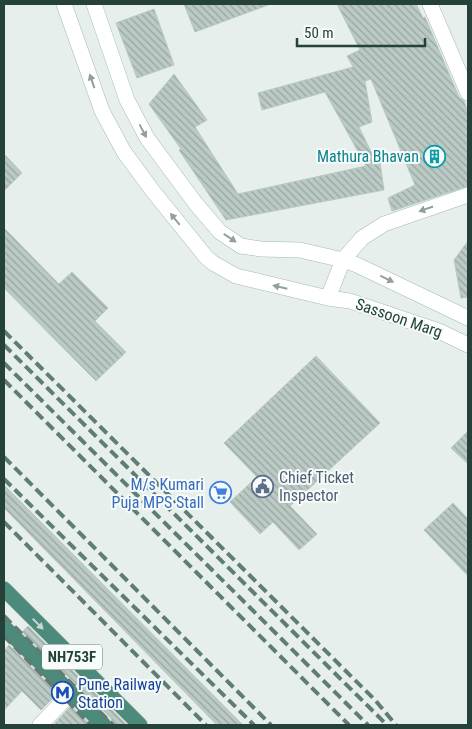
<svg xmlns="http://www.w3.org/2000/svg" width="472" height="729" font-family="'Roboto Condensed',sans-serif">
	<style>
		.building { fill: url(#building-back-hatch); stroke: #b8c9c2 }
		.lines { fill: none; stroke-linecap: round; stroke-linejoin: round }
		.minor-casing { stroke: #a8b8b2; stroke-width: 16 }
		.secondary-casing { stroke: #a4bbb3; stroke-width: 16 }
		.trunk-casing { stroke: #c2cac8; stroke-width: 16 }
		.minor { stroke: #fff; stroke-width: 15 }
		.secondary { stroke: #fff; stroke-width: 15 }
		.trunk { stroke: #4c8a7c; stroke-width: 15 }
		.rail { stroke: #5f7d75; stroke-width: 4; stroke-dasharray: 10 5; stroke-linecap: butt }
		.oneway { fill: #92a09c }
		.oneway2 { fill: #c4d9d4 }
		.labels { text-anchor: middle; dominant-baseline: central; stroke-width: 4; stroke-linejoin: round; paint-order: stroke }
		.shield { fill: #f7fbf9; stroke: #637a73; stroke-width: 1 }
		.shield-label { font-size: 15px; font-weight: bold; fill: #24423a }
		.culture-label { font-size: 16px; fill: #0d838f; stroke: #f7fbf9; text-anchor: end }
		.street-label { font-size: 16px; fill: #24423a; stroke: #f7fbf9 }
		.service-label { font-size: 16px; fill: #4e5e75; stroke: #f7fbf9; text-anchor: start }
		.shop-label { font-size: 16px; fill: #366cbe; stroke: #f7fbf9; text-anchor: end }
		.transit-label { font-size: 16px; fill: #164399; stroke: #f7fbf9; text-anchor: start }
	</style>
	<defs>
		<pattern id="building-back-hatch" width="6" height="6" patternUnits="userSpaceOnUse" patternTransform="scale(1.25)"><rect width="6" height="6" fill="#bbcac4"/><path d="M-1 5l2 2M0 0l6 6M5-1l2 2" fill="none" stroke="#98a6a0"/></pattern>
	</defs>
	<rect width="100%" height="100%" fill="#e6efeb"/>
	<path class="building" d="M184 4H267L268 5 195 32Z
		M337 4H416L423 18 425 17 459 97 464 101 468 112V186L392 211 388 198 415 185 371 79 365 81 372 122 359 127 376 162 370 166 380 163 384 190 226 220 179 150 181 149 149 104 174 74 207 120 195 127 238 194 366 166 325 92 262 110 258 93 353 67 347 56 360 50Z
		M154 9 174 65 137 78 116 23Z
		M4 154 22 173 4 191Z
		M4 228 59 284 72 272 108 308 95 321 126 352 96 381 4 288Z
		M468 241V297L461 298 454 260Z
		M316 356 380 423 290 506 317 534 299 550 273 522 260 534 230 502 257 477 224 443Z
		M468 431V464L451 448Z
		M4 485 243 725H217L4 508Z
		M453 503 468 519V576L424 530Z
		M28 626 127 725H113L111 718 22 632Z
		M9 645 58 693 41 710 22 691 4 710V651Z
		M71 706 91 725H57L55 723Z"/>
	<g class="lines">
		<defs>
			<path id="minor" d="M430 4 468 93
				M40 725 71 693"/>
			<path id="secondary" d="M64 4 102 111 124 152 152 190 206 257 213 263 236 276 328 298 350 301 439 331 468 345
				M94 4 127 100 147 138 196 204 220 232 241 246 261 249 300 250 343 260 357 265 468 318
				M328 298 343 260 362 238 384 224 468 195"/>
			<path id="trunk" d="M4 589 140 725
				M4 627 104 725"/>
		</defs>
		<use href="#minor" class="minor-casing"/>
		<use href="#secondary" class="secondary-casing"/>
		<use href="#trunk" class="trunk-casing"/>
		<use href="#minor" class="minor"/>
		<use href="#secondary" class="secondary"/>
		<use href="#trunk" class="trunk"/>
		<path class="rail" d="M4 331 375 700 396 725
			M4 345 387 725
			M4 363 368 725
			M4 380 349 725
			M4 457 271 725
			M4 479 254 725
			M4 522 206 725
			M4 616 113 725
			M4 636 91 725"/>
	</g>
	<defs><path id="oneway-solid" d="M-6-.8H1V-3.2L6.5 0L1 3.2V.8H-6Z" transform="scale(1.25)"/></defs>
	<g class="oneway">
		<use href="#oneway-solid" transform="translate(92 81) rotate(-109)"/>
		<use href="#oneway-solid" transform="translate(143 131) rotate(62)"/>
		<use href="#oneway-solid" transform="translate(426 209) rotate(161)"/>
		<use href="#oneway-solid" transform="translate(175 219) rotate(-129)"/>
		<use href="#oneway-solid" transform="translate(230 238) rotate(33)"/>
		<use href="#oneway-solid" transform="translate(387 279) rotate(26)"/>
		<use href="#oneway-solid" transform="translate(280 287) rotate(-167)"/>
	</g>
	<use class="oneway2" href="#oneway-solid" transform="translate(38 624) rotate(45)"/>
	<defs>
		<symbol id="building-ring" viewBox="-11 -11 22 22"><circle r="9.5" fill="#f7fbf9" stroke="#0f9aa8" stroke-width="1.5"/><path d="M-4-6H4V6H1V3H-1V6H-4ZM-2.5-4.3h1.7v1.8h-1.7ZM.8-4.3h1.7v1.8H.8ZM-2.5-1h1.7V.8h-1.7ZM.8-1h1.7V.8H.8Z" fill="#0f9aa8"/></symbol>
		<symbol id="civic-ring" viewBox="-11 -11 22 22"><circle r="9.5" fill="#f7fbf9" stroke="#5c6f8a" stroke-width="1.5"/><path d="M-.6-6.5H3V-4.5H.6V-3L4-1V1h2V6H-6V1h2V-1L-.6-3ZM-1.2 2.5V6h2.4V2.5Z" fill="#5c6f8a"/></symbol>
		<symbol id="supermarket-ring" viewBox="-11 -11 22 22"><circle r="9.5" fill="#f7fbf9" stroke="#3f7fe0" stroke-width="1.5"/><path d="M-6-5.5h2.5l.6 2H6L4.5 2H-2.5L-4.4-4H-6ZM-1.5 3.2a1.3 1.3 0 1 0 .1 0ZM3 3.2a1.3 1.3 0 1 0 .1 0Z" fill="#3f7fe0"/></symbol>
		<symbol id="metro-ring" viewBox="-11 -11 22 22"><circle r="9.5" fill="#f7fbf9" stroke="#1a4fb4" stroke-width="1.5"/><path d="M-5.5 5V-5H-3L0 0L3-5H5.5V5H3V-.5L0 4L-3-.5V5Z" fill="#1a4fb4"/></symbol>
	</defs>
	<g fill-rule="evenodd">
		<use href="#building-ring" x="422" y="144" width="25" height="25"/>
		<use href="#civic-ring" x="250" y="474" width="25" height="25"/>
		<use href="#supermarket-ring" x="208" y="480" width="25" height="25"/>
		<use href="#metro-ring" x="50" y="680" width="25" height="25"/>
	</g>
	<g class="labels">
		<rect class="shield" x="42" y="644.5" width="60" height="25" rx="4"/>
		<g class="shield-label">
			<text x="72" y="657">NH753F</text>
		</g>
		<g class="culture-label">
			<text x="419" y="156">Mathura Bhavan</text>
		</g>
		<g class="street-label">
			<text transform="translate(399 318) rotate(19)">Sassoon Marg</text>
		</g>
		<g class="service-label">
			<text x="279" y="477">Chief Ticket<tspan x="279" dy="18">Inspector</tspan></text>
		</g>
		<g class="shop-label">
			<text x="204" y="484">M/s Kumari<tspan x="204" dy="18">Puja MPS Stall</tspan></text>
		</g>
		<g class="transit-label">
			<text x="78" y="684">Pune Railway<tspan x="78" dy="18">Station</tspan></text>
		</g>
	</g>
	<rect width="472" height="729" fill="none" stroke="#24423a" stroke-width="10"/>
	<path d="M297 38v8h128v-8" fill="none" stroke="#24423a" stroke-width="2.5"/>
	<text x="304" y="38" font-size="15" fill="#24423a" stroke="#f7fbf9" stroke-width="4" paint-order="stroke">50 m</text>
</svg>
